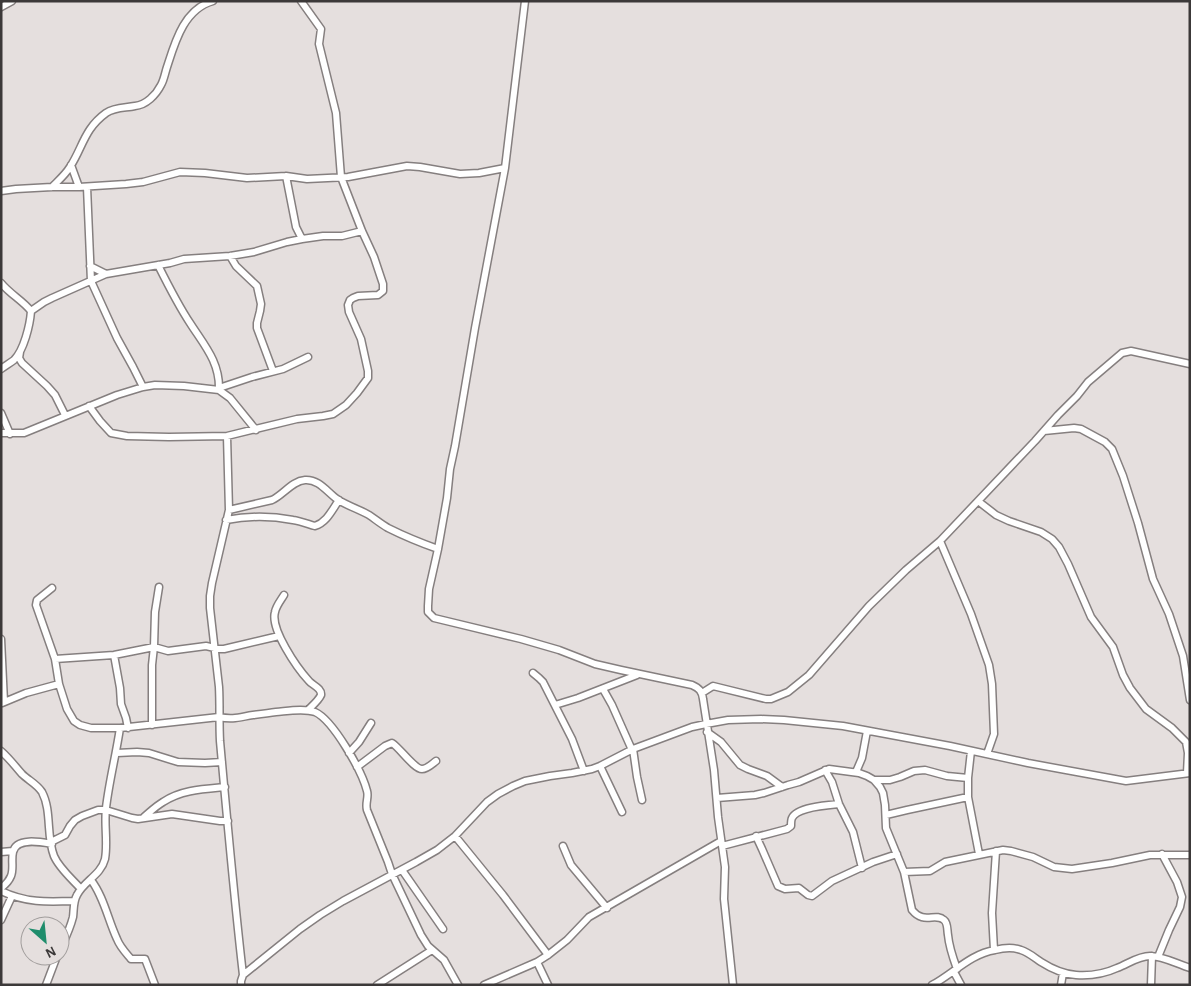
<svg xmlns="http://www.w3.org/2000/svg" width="1191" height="986" font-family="'Alegreya Sans',sans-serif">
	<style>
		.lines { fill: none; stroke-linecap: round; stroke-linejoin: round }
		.minor-casing { stroke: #857f7f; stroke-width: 9 }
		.minor { stroke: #fff; stroke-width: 6 }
	</style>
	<rect width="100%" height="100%" fill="#e5dfde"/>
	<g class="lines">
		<defs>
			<path id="minor" d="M525 1 505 168 475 328 455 446 450 469 447 498 438 549 429 589 428 606V612L434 618 521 639 559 650 595 664 621 670 692 685C699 688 702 691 703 699L714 770 718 817 725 867 724 899 733 985
				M1 7 12 1
				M71 165 79 187
				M286 176 296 227 302 239
				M52 187C59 180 65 175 70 167 83 147 84 129 106 113 115 107 125 108 135 106 146 105 156 95 161 85 164 80 165 73 167 67 175 42 184 9 213 1
				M87 187 91 281 117 338 133 367 143 387
				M1 191 16 189 52 187H79L126 184 143 182 180 172 205 173 247 178 286 176 307 179 348 177 407 166 420 167 460 174 479 173 505 168
				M230 256 236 266 257 286 261 304 260 311 257 323V328L273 371
				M158 265C168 285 178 305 190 323 204 345 220 362 219 390
				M90 266 106 274
				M1 283C10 294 22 300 31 311 30 325 24 350 14 360 10 363 5 366 1 369
				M31 311 44 302 52 298 106 274 170 263 184 259 230 256 254 252 287 242 302 239 323 236H342L362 231
				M20 352 19 358 22 363 47 386 55 395 65 415
				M219 388 252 377 283 369 308 357
				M89 406 100 421 111 433 127 436 169 437 227 436 297 419 323 416 333 414 346 405 357 393 368 378V371L361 339 349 312 348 305 350 300 353 298 358 296 378 295 383 291V284L374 257 362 231 341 177 336 113 319 44 321 29 301 1
				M1 413 10 434
				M1044 431 1074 428 1081 429 1105 442 1112 449 1123 476 1138 523 1153 579 1169 614 1183 656 1190 700
				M1 433H24L117 395 143 387 155 385 184 386 219 390 230 398 256 430
				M227 436 229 510 212 583 210 596V608C213 634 216 661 219 687 220 705 219 723 220 741 227 819 234 897 243 975
				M978 501 996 515 1009 521 1041 532 1052 539 1059 547 1068 564 1091 617 1113 647 1123 675 1130 688 1146 709 1172 728 1186 742 1188 753 1187 773
				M229 510 272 500C283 495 292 481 305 480 319 479 327 492 337 499 347 506 359 509 369 515 375 519 381 524 388 528 404 536 421 543 438 549
				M226 520C247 516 272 516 293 520 300 521 308 524 315 526 327 522 332 510 339 500
				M940 541 971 614 989 665 992 684 994 734 987 754
				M52 588 37 600 36 605 55 659 59 684 67 709 74 721 80 725 91 728H120L219 717C233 720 240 717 253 715 261 714 269 713 276 712 288 711 304 708 315 712 333 720 362 771 367 791 369 797 365 803 367 810L388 862 392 874 421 935 428 946 444 960 458 985
				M284 595C281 600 276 606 275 612 270 629 297 668 309 681 312 685 322 688 321 695 319 700 312 706 308 710
				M1 639 4 702
				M114 655 120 688 121 704 126 718 128 728
				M55 659 114 655 154 647 168 651 206 646 219 649H224L279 636
				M533 673 539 678 543 682 572 739 584 771
				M603 689 612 705 632 750
				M702 693 713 686 766 699H771L788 692 809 675 869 606 906 570 940 541 1035 441 1058 415 1077 396 1088 382 1122 353 1131 351 1190 364
				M2 703 26 693 59 684
				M555 705 578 698 637 675
				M152 725V665L154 647 155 612 159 587
				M707 732 721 742 740 765 748 769 767 776 782 787
				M633 749 637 777 642 800
				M1 751C10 759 14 765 22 774 28 780 37 784 42 792 52 811 46 836 54 856 59 868 72 879 81 889
				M971 751 968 778V797L979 854
				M117 753 137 752 149 753 178 762 205 763 222 762
				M349 753 359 742 371 723
				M600 766 622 812
				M357 767 385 746 392 743C400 748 414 769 422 769 427 769 432 764 436 761
				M825 770 832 782 839 804 853 832 862 868
				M856 772 862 758 867 731
				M874 780H890L900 777 914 771 925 770 947 776 968 778
				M717 798 755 795 764 793 788 785 799 782 829 769 859 773 867 776 874 780 880 787 883 793 885 805 886 828 904 872 912 910C924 925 935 912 944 920 948 923 947 930 948 935 949 947 953 958 957 969
				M886 815 907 810 968 797
				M144 817C150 812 156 806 163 802 181 790 203 789 225 787
				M455 836 503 895 548 955
				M756 836 762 849 778 886 785 889 799 888 808 895 812 896 832 881 873 862 897 854
				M51 842 65 835 70 826 75 820 82 816 98 810H106L132 818 138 819 172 814 220 821H228
				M563 846 571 865 607 908
				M722 846 787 829 791 826C791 824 791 820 792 818 797 807 828 805 839 804
				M1 852 13 851
				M402 870 443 929
				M904 872 930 871 945 862 1003 850 1011 851 1033 857 1054 867 1072 869 1112 863 1150 855H1190
				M91 880C104 897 108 920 117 939 120 947 126 953 131 959H145L155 985
				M1 888C5 885 9 881 11 876 14 869 11 860 13 852 16 837 41 842 52 844
				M1 891C26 903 47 902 74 901
				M1 920 12 896
				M60 950C65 939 70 929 73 917 74 910 73 902 77 895 84 881 101 875 105 859 108 842 104 825 106 808 109 782 116 755 120 728
				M994 950 992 913 996 851
				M1158 957 1169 930 1180 907 1182 897 1177 882 1162 854
				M537 962 548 985
				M954 972 961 985
				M46 985 57 956
				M241 985V981L243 975 300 929 320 915 343 901 416 862 437 850 455 836 487 802 498 794 513 786 525 781 550 776 572 773 592 769 600 766 633 749 692 727 706 724 728 720 761 719 784 720 843 726 950 746 1028 763 1126 781 1190 773
				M377 985 432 950
				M484 985 537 962 548 955 567 940 589 917 721 841
				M932 985C953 974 970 954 995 950 1003 948 1013 947 1021 950 1028 952 1035 958 1041 962 1052 969 1063 974 1076 975 1091 976 1104 974 1117 968 1128 964 1138 956 1150 956 1163 956 1177 964 1190 968
				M1061 985 1063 973
				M1151 985 1152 956"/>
		</defs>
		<use href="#minor" class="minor-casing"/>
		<use href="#minor" class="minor"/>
	</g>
	<rect width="1191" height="986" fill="none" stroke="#3c3939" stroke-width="5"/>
	<g transform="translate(45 941) rotate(153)"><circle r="24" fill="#e5dfde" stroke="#a19d9c"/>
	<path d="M0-4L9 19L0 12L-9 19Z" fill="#1f8d6c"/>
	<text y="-8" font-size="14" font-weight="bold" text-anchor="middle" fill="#3c3939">N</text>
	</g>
</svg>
